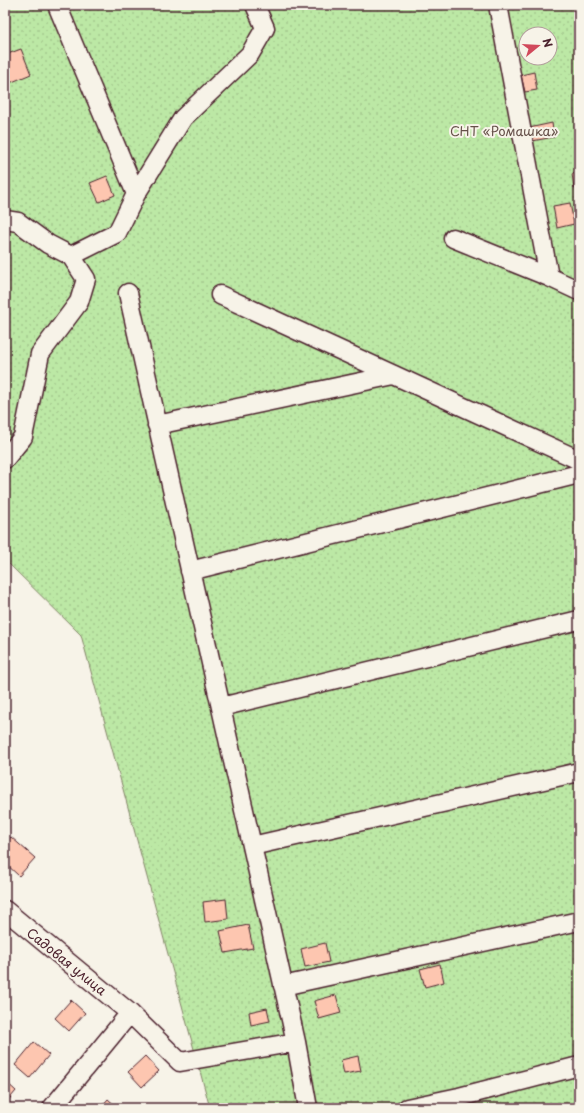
<svg xmlns="http://www.w3.org/2000/svg" width="584" height="1113" font-family="'Playpen Sans',sans-serif">
	<style>
		.garden { fill: url(#garden-dots); stroke: #838468; fill-rule: evenodd }
		.building { fill: #fdc6b0; stroke: #4a1f2b }
		.lines { fill: none; stroke-linecap: round; stroke-linejoin: round }
		.minor-casing { stroke: #4a1f2b; stroke-width: 21 }
		.minor { stroke: #f7f3e8; stroke-width: 18 }
		.labels { text-anchor: middle; dominant-baseline: central; stroke-width: 4; stroke-linejoin: round; paint-order: stroke }
		.park-label { font-size: 13px; fill: #66514a; stroke: #f7f3e8 }
		.street-label { font-size: 13px; fill: #4a1f2b; stroke: #f7f3e8 }
	</style>
	<defs>
		<pattern id="garden-dots" width="8" height="8" patternUnits="userSpaceOnUse"><rect width="8" height="8" fill="#bce8a5"/><path d="M2 2h.1M6 6h.1" fill="none" stroke="#a3c78e" stroke-width="1.8" stroke-linecap="round"/></pattern>
	</defs>
	<rect width="100%" height="100%" fill="#f7f3e8"/>
	<filter id="ink" filterUnits="userSpaceOnUse"><feTurbulence type="fractalNoise" baseFrequency=".025" numOctaves="2"/><feDisplacementMap in="SourceGraphic" scale="8" xChannelSelector="R" yChannelSelector="G"/><feConvolveMatrix kernelMatrix="1 2 1 2 8 2 1 2 1" color-interpolation-filters="sRGB"/></filter>
	<g filter="url(#ink)">
		<path class="garden" d="M5 5H579V1108H210L81 635 5 560ZM526 34H550V58H526Z"/>
		<path class="building" d="M21 49 31 74 5 85V55Z
			M534 72 537 90 525 92 521 75Z
			M552 123 554 137 532 141 529 128Z
			M579 173V187L574 188 572 174Z
			M107 176 115 195 99 202 90 183Z
			M570 203 574 224 557 228 553 206Z
			M11 837 35 858 19 876 5 863V843Z
			M226 899 228 919 205 922 203 902Z
			M248 925 253 948 225 953 220 931Z
			M325 943 329 962 305 967 301 949Z
			M440 964 444 982 425 987 420 969Z
			M336 995 341 1013 319 1019 314 1001Z
			M71 1000 85 1013 69 1031 55 1018Z
			M267 1008 270 1021 251 1025 249 1012Z
			M34 1042 49 1055 30 1078 15 1065Z
			M145 1056 159 1071 142 1087 128 1072Z
			M358 1056 361 1071 344 1074 341 1060Z
			M5 1081 16 1091 5 1104Z
			M108 1099 118 1108H100Z"/>
		<g class="lines">
			<defs>
				<path id="minor" d="M57 5 136 194
					M498 5 549 277
					M5 220 18 222 48 244 71 256
					M453 238 549 277 579 291
					M128 293 296 1042 308 1108
					M220 295 579 460
					M157 425 394 375
					M5 459 23 437 40 354 79 302 86 279 71 256 117 233 136 194 183 118 250 54 265 28 255 5
					M190 571 579 474
					M221 707 579 620
					M252 846 579 772
					M5 910 130 1013
					M283 986 579 921
					M52 1108 130 1013 180 1062 296 1042
					M407 1108 459 1097 579 1066"/>
			</defs>
			<use href="#minor" class="minor-casing"/>
			<use href="#minor" class="minor"/>
		</g>
	</g>
	<g class="labels">
		<g class="park-label">
			<text x="504" y="130">СНТ «Ромашка»</text>
		</g>
		<g class="street-label">
			<text transform="translate(67 961) rotate(39)">Садовая улица</text>
		</g>
	</g>
	<rect width="584" height="1113" fill="none" stroke="#f7f3e8" stroke-width="20"/>
	<rect x="10" y="10" width="564" height="1093" fill="none" stroke="#4a1f2b" stroke-width="1.5" filter="url(#ink)"/>
	<g transform="translate(538 46) rotate(72)"><circle r="19" fill="#f7f3e8" stroke="#b29e9c"/>
	<path d="M0-3L7 15L0 10L-7 15Z" fill="#d1495b"/>
	<text y="-6" font-size="11" font-weight="bold" text-anchor="middle" fill="#4a1f2b">N</text>
	</g>
</svg>
